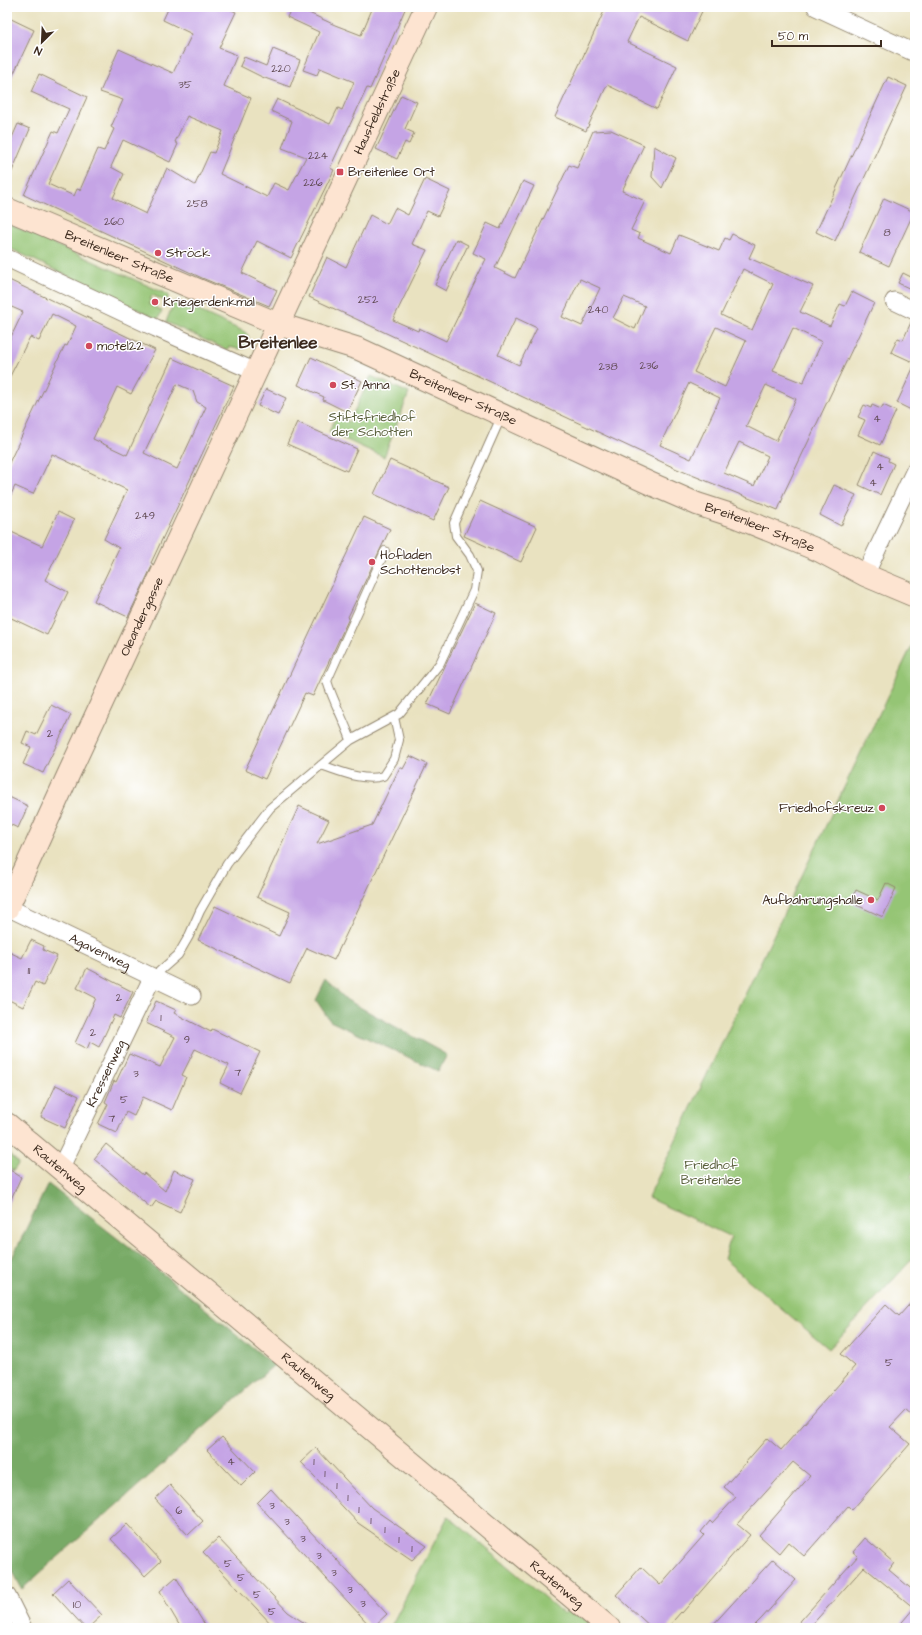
<svg xmlns="http://www.w3.org/2000/svg" width="922" height="1635" font-family="'Architects Daughter',sans-serif">
	<style>
		.green { fill: #95c574; stroke: #687849 }
		.forest { fill: #78aa66; stroke: #5a6a42 }
		.building { fill: #c5a4e5; fill-rule: evenodd }
		.lines { fill: none; stroke-linecap: round; stroke-linejoin: round }
		.lane-casing { stroke: #92866f; stroke-width: 10 }
		.street-casing { stroke: #92866f; stroke-width: 19 }
		.secondary-casing { stroke: #92866f; stroke-width: 24 }
		.lane { stroke: #fff; stroke-width: 8 }
		.street { stroke: #fff; stroke-width: 17 }
		.secondary { stroke: #fde4d1; stroke-width: 22 }
		.poi-dot { fill: #d1495b; stroke: #fff; stroke-width: 1.5 }
		.labels { text-anchor: middle; dominant-baseline: central; stroke-width: 3; stroke-linejoin: round; paint-order: stroke }
		.number-label { font-size: 11px; fill: #5e4850 }
		.street-label { font-size: 13px; fill: #3b2a1e; stroke: #fff }
		.poi-label { font-size: 13px; fill: #3b2a1e; stroke: #fff; text-anchor: start }
		.park-label { font-size: 13px; fill: #5a603c; stroke: #fff }
		.district-label { font-size: 17px; font-weight: bold; fill: #3b2a1e; stroke: #fff }
	</style>
	<rect width="100%" height="100%" fill="#fff"/>
	<filter id="ink" filterUnits="userSpaceOnUse"><feTurbulence type="fractalNoise" baseFrequency=".025" numOctaves="2"/><feDisplacementMap in="SourceGraphic" scale="8" xChannelSelector="R" yChannelSelector="G"/><feConvolveMatrix kernelMatrix="1 2 1 2 8 2 1 2 1" color-interpolation-filters="sRGB"/></filter>
	<filter id="wash" filterUnits="userSpaceOnUse"><feTurbulence type="fractalNoise" baseFrequency=".012" numOctaves="4" result="noise"/><feDisplacementMap in="SourceGraphic" scale="16" xChannelSelector="R" yChannelSelector="G"/><feGaussianBlur stdDeviation="0.9" result="paint"/><feColorMatrix in="noise" values="0 0 0 0 0 0 0 0 0 0 0 0 0 0 0 0 0 1.4 0 .05"/><feComposite in="paint" operator="in"/></filter>
	<g filter="url(#wash)">
		<rect width="100%" height="100%" fill="#e9e2c0"/>
		<path class="green" d="M7 223 169 295 167 300 165 301 152 295 149 304 162 311 158 319 7 247Z
			M177 301 245 332 248 335 249 340 245 348 238 349 229 347 227 350 166 322 174 302Z
			M371 376 409 393 384 457 329 432 336 416 349 422Z
			M914 641 915 1169 911 1178 915 1181V1256L829 1349 724 1259 731 1237 648 1198Z
			M7 1153 19 1163 13 1171 7 1166Z
			M448 1516 564 1614 571 1608 595 1628H390Z"/>
		<path class="forest" d="M326 980 347 1000 447 1055 438 1071 330 1021 316 1000Z
			M48 1184 163 1274 274 1365 22 1589 7 1560V1268Z"/>
		<g id="blocks">
			<path class="building" d="M169 7H225L236 12 219 48 237 55 224 86 251 98 220 174 267 197 274 183 289 190 306 157 282 148 292 121 271 111 277 99 330 124 338 108 342 110 354 82 320 68 317 75 303 70 319 32 287 17 292 7H296L335 25 361 35 373 7H406L370 89 367 88 330 168 334 170 291 258 257 241 242 273 277 290 269 306 202 278 24 195 53 131 58 133 69 109 31 92 39 74 87 97 48 184 74 196 77 189 80 190 98 149 104 151 114 129 111 127 123 100 100 92 119 49 173 73 192 34 163 20ZM187 116 223 131 214 153 210 152 195 185 167 168 146 214 113 198 124 174 111 167 123 140 170 162 178 144 175 142Z
				M606 7H704L688 41 639 17 627 42 677 66 657 109 607 85 586 131 555 117Z
				M7 17 34 30 7 88Z
				M273 49 300 60 290 87 262 77 240 66 244 57 266 66Z
				M888 77 907 86 835 241 816 232Z
				M401 95 417 102 405 129 414 133 409 144 405 142 397 159 376 149Z
				M18 124 30 129 7 183V149Z
				M611 130 644 145 622 191 645 201 631 230 640 234 638 238 671 253 679 235 719 251 725 238 729 240 732 234 755 245 749 258 813 286 800 312 830 326 840 304 845 306 852 292 874 303 782 497 783 498 778 510 677 469 309 297 327 257 346 267 370 215 387 224 395 208 408 215 425 179 450 191 438 216 427 211 412 244 427 250 393 320 418 331 419 328 446 341 486 259 473 253 487 223 500 229 523 181 534 186 495 268 515 278 569 165 577 168 593 131ZM743 269 773 284 752 330 721 315ZM580 279 600 288 582 326 562 317ZM624 297 645 306 635 329 613 318ZM516 318 537 328 519 365 498 355ZM716 327 746 341 725 387 694 372ZM793 328 822 342 803 383 773 371ZM689 383 720 398 691 459 660 445ZM766 385 796 399 776 441 746 426ZM739 442 768 456 754 486 724 473Z
				M654 146 676 158 662 188 652 177Z
				M884 198 914 212 889 266 859 252Z
				M456 239 468 245 446 291 435 285Z
				M903 273 915 279V291L898 283Z
				M7 279 155 350 131 394 117 387 93 439 127 455 172 358 234 386 151 563 153 564 128 617 94 601 119 548 104 539 127 490 52 454 33 494 15 486 7 503V467L65 345 67 346 76 326 52 314 39 341 30 337 7 382V345L23 312 7 305ZM177 384 193 391 197 402 206 407 177 469 144 453Z
				M912 320 915 321V363L891 352 898 338 903 340Z
				M311 357 362 381 347 412 323 400 324 397 298 385Z
				M915 364V412L897 403Z
				M266 389 286 398 278 415 258 406Z
				M864 405 871 408 872 405 881 409 883 405 896 411 880 445 858 435 865 420 858 417Z
				M297 422 357 449 347 471 287 444Z
				M874 451 889 458 888 461 894 464 880 495 859 485Z
				M390 460 449 487 433 521 374 494Z
				M834 485 856 495 841 526 820 515Z
				M480 501 537 527 521 562 464 536Z
				M58 512 74 520 45 580 68 592 47 635 7 616V530L42 546Z
				M364 517 390 529 348 617 349 618 313 696 305 693 265 779 245 770Z
				M475 603 496 613 450 714 427 704Z
				M51 705 71 715 43 773 23 764 31 747 22 743 27 731 36 735Z
				M410 756 427 764 334 960 307 948 290 983 198 940 215 906 279 936 290 912 257 897 299 806 329 820 317 844 372 825 400 767 403 769Z
				M7 796 28 806 18 828 7 823Z
				M886 883 896 888 883 917 850 902 856 890 878 900Z
				M31 940 44 946 43 950 57 956 43 986 35 982 23 1007 7 999V951L22 958Z
				M87 968 133 992 120 1018 114 1015 99 1047 90 1042 87 1049 75 1043 96 998 77 988Z
				M156 1001 176 1010 174 1013 211 1032 212 1029 260 1052 240 1093 220 1083 229 1065 195 1049 182 1075 186 1077 172 1110 143 1097 134 1116 126 1112 117 1133 98 1124 108 1104 105 1102 114 1081 116 1082 129 1054 160 1067 175 1037 146 1023Z
				M56 1085 79 1096 65 1128 41 1117Z
				M106 1144 143 1175 144 1173 165 1191 174 1170 195 1179 180 1212 156 1201 151 1208 94 1159Z
				M7 1168 21 1177 7 1208Z
				M915 1298V1418L906 1410 890 1427 910 1444 852 1510 848 1506 804 1556 788 1542 779 1553 759 1535 810 1476 793 1462 737 1524 750 1535 682 1613 681 1612 667 1628H652L616 1595 641 1567 660 1585 704 1535 701 1532 710 1521 712 1523 736 1497 724 1487 767 1438 781 1450 855 1366 841 1354 886 1304 899 1316Z
				M222 1437 255 1472 241 1486 207 1450Z
				M316 1448 372 1508 427 1546 412 1560 358 1523 301 1462Z
				M170 1485 203 1521 188 1535 155 1499Z
				M271 1489 387 1614 372 1628 257 1503Z
				M127 1524 161 1561 145 1576 111 1539Z
				M218 1538 288 1612 312 1628H275L203 1552Z
				M865 1538 894 1563 889 1570 915 1592V1628H897L914 1608 864 1567 809 1628H794L858 1556 853 1552Z
				M773 1559 796 1580 762 1618 752 1628H710Z
				M176 1577 193 1606 207 1628H181L168 1606 160 1591Z
				M68 1579 102 1615 88 1628H85L53 1593Z"/>
		</g>
	</g>
	<g filter="url(#ink)">
		<use href="#blocks" fill-opacity="0" stroke="#92866f" stroke-width="1"/>
		<g class="lines">
			<defs>
				<path id="lane" d="M351 740C344 720 333 701 327 681L385 551
					M321 765C340 771 363 782 383 776L394 759 399 740 394 717
					M153 977 178 955 189 936 200 911 227 864 270 808 351 740 399 714 440 663 474 590 477 571 470 555 456 536 454 523 502 415"/>
				<g id="street">
					<path d="M816 7 915 53"/>
					<path d="M7 258 156 328 256 372"/>
					<path d="M894 301 915 311"/>
					<path d="M865 575 915 470"/>
					<path id="s1" d="M7 907 192 996"/>
					<path id="s2" d="M60 1169 152 978"/>
					<path d="M7 1596 23 1628"/>
				</g>
				<g id="secondary">
					<path id="s3" d="M7 209 278 324 359 349 649 483 697 504 734 516 820 551 865 575 915 596"/>
					<path id="s4" d="M7 909 70 771 426 7"/>
					<path id="s5" d="M7 1124 609 1628"/>
				</g>
			</defs>
			<use href="#lane" class="lane-casing"/>
			<use href="#street" class="street-casing"/>
			<use href="#secondary" class="secondary-casing"/>
			<use href="#lane" class="lane"/>
			<use href="#street" class="street"/>
			<use href="#secondary" class="secondary"/>
		</g>
	</g>
	<g class="poi-dot">
		<rect x="336" y="168" width="8" height="8" rx="2"/>
		<circle cx="158" cy="253" r="4"/>
		<circle cx="155" cy="302" r="4"/>
		<circle cx="89" cy="346" r="4"/>
		<circle cx="333" cy="385" r="4"/>
		<circle cx="372" cy="562" r="4"/>
		<circle cx="882" cy="808" r="4"/>
		<circle cx="871" cy="900" r="4"/>
	</g>
	<g class="labels">
		<g class="number-label">
			<text x="281" y="68">220</text>
			<text x="185" y="84">35</text>
			<text x="318" y="155">224</text>
			<text x="313" y="182">226</text>
			<text x="197" y="203">258</text>
			<text x="114" y="221">260</text>
			<text x="887" y="232">8</text>
			<text x="368" y="299">252</text>
			<text x="598" y="309">240</text>
			<text x="649" y="365">236</text>
			<text x="608" y="366">238</text>
			<text x="877" y="418">4</text>
			<text x="880" y="466">4</text>
			<text x="873" y="482">4</text>
			<text x="145" y="515">249</text>
			<text x="50" y="733">2</text>
			<text x="29" y="970">11</text>
			<text x="119" y="997">2</text>
			<text x="161" y="1017">1</text>
			<text x="93" y="1032">2</text>
			<text x="187" y="1039">9</text>
			<text x="238" y="1072">7</text>
			<text x="136" y="1073">3</text>
			<text x="124" y="1099">5</text>
			<text x="112" y="1118">7</text>
			<text x="889" y="1362">5</text>
			<text x="231" y="1461">4</text>
			<text x="314" y="1461">1</text>
			<text x="325" y="1473">1</text>
			<text x="337" y="1485">1</text>
			<text x="348" y="1497">1</text>
			<text x="272" y="1505">3</text>
			<text x="359" y="1509">1</text>
			<text x="179" y="1510">6</text>
			<text x="371" y="1520">1</text>
			<text x="287" y="1521">3</text>
			<text x="385" y="1529">1</text>
			<text x="303" y="1538">3</text>
			<text x="399" y="1539">1</text>
			<text x="412" y="1548">1</text>
			<text x="319" y="1555">3</text>
			<text x="228" y="1563">5</text>
			<text x="334" y="1572">3</text>
			<text x="241" y="1577">5</text>
			<text x="350" y="1589">3</text>
			<text x="257" y="1594">5</text>
			<text x="363" y="1603">3</text>
			<text x="77" y="1604">10</text>
			<text x="272" y="1611">5</text>
		</g>
		<g class="street-label">
			<text stroke="none"><textPath href="#s4" startOffset="879">Hausfeldstraße</textPath></text>
			<text stroke="none"><textPath href="#s3" startOffset="122">Breitenleer Straße</textPath></text>
			<text stroke="none"><textPath href="#s3" startOffset="494">Breitenleer Straße</textPath></text>
			<text stroke="none"><textPath href="#s3" startOffset="818">Breitenleer Straße</textPath></text>
			<text stroke="none"><textPath href="#s4" startOffset="322">Oleandergasse</textPath></text>
			<text stroke="none"><textPath href="#s1" startOffset="103">Agavenweg</textPath></text>
			<text stroke="none"><textPath href="#s2" startOffset="106">Kressenweg</textPath></text>
			<text stroke="none"><textPath href="#s5" startOffset="69">Rautenweg</textPath></text>
			<text stroke="none"><textPath href="#s5" startOffset="393">Rautenweg</textPath></text>
			<text stroke="none"><textPath href="#s5" startOffset="717">Rautenweg</textPath></text>
		</g>
		<g class="poi-label">
			<text x="348" y="172">Breitenlee Ort</text>
			<text x="166" y="253">Ströck</text>
			<text x="163" y="302">Kriegerdenkmal</text>
			<text x="97" y="346">motel22</text>
			<text x="341" y="385">St. Anna</text>
			<text x="380" y="555">Hofladen<tspan x="380" dy="15">Schottenobst</tspan></text>
			<text x="874" y="808" text-anchor="end">Friedhofskreuz</text>
			<text x="863" y="900" text-anchor="end">Aufbahrungshalle</text>
		</g>
		<g class="park-label">
			<text x="372" y="417">Stiftsfriedhof<tspan x="372" dy="15">der Schotten</tspan></text>
			<text x="711" y="1165">Friedhof<tspan x="711" dy="15">Breitenlee</tspan></text>
		</g>
		<g class="district-label">
			<text x="278" y="343">Breitenlee</text>
		</g>
	</g>
	<rect width="922" height="1635" fill="none" stroke="#fff" stroke-width="24"/>
	<g transform="translate(42 42) rotate(204)" stroke="#ffffff" stroke-width="3" paint-order="stroke">
	<path d="M0-3L7 15L0 10L-7 15Z" fill="#3b2a1e"/>
	<text y="-6" font-size="11" font-weight="bold" text-anchor="middle" fill="#3b2a1e">N</text>
	</g>
	<path d="M772 40v6h109v-6" fill="none" stroke="#3b2a1e" stroke-width="2"/>
	<text x="778" y="40" font-size="12" fill="#3b2a1e" stroke="#ffffff" stroke-width="3" paint-order="stroke">50 m</text>
</svg>
